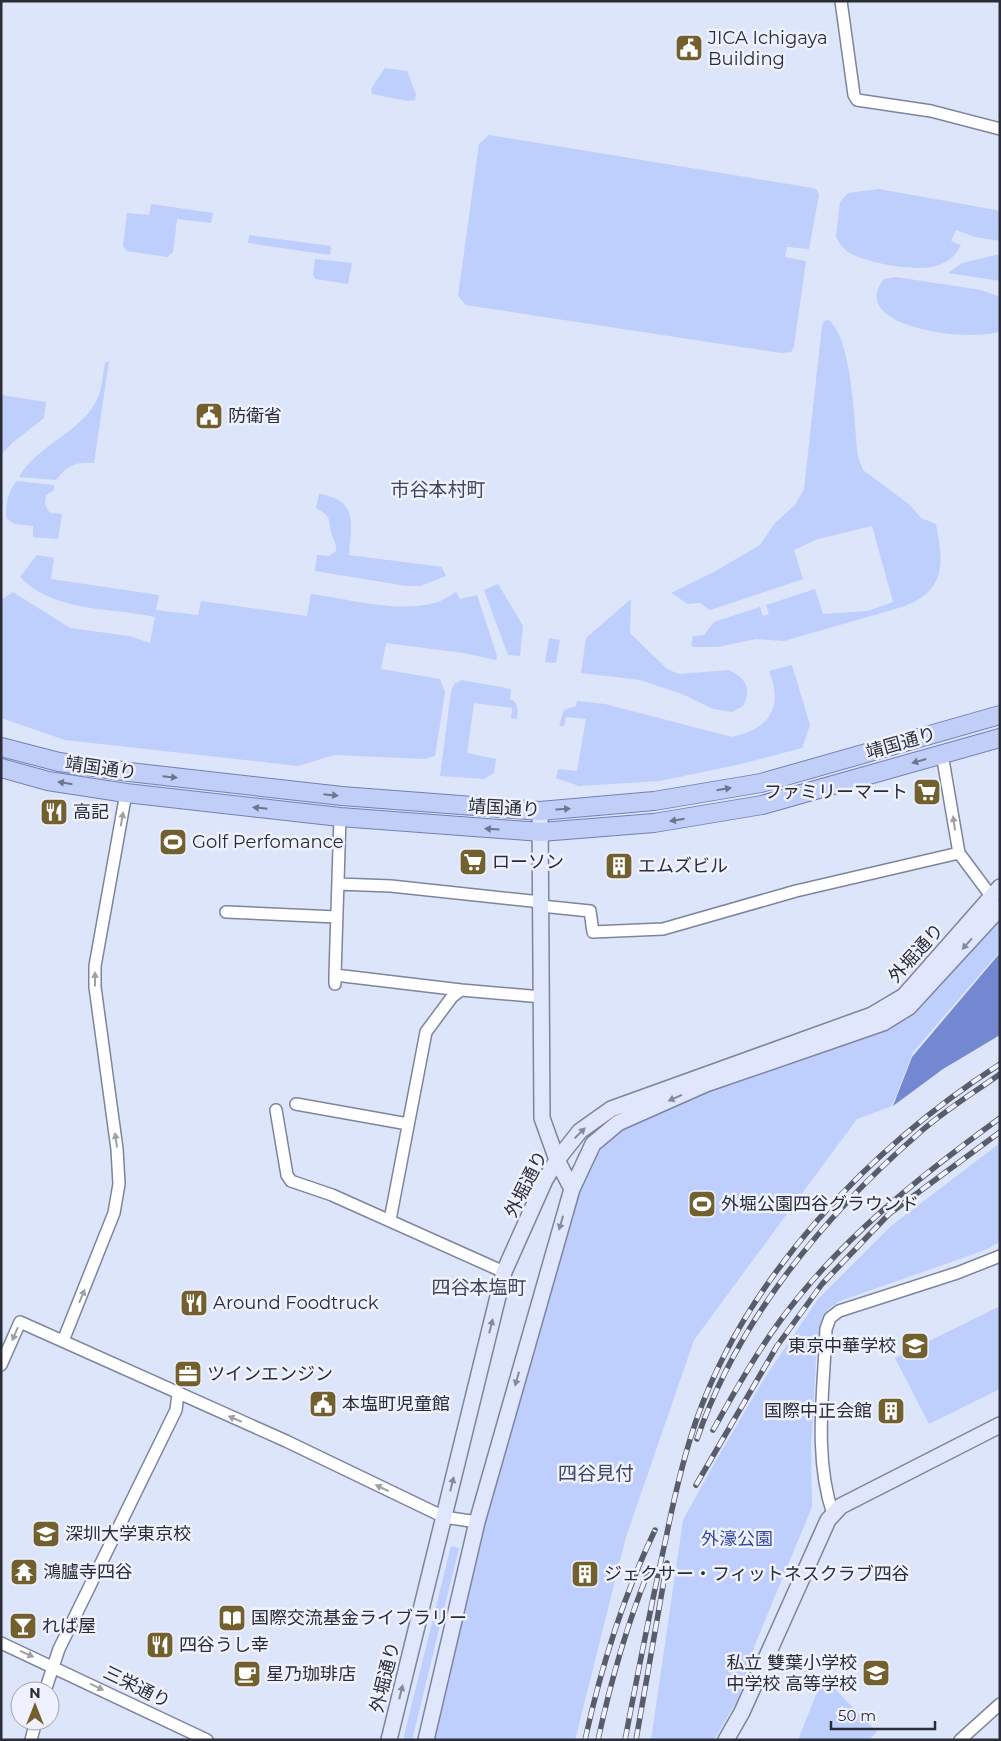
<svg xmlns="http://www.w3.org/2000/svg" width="1001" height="1741" font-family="Montserrat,'Noto Sans JP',sans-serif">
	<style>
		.green { fill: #becefd }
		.water { fill: #7388d0 }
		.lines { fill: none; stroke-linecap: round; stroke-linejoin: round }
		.street-casing { stroke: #7d859e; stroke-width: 14 }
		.secondary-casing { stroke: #7d859e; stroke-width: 18 }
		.primary-casing { stroke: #7280b1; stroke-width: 20 }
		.street { stroke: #fff; stroke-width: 11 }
		.secondary { stroke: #e0e6fb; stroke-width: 15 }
		.primary { stroke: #c1cef8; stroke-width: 18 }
		.rail-casing { stroke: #595d6a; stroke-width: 5.5 }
		.rail { stroke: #eff2fe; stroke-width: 4; stroke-dasharray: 11; stroke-linecap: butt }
		.oneway { fill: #6e758e }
		.oneway2 { fill: #9fa0a5 }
		.oneway3 { fill: #858a99 }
		.labels { text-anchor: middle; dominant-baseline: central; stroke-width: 5; stroke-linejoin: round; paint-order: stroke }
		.poi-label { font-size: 18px; fill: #2a2d37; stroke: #eff2fe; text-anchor: start }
		.street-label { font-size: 18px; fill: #2a2d37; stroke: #eff2fe }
		.park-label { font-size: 18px; fill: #36489e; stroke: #eff2fe }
		.neighbourhood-label { font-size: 19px; fill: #40475d; stroke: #eff2fe }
	</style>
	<rect width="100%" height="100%" fill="#dde5fb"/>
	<path class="green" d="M385 68 407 71 416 94 415 100 408 101 372 94 371 89Z
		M489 135 813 188 817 190 819 195 809 249 787 247 785 257 806 261 794 346 791 352 781 353 466 305 458 296 479 144Z
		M879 189 996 210 1000 212V241L975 237 956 230 951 241 961 245C956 255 950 261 939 265 920 273 865 263 848 252 843 249 839 242 836 237L840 202 848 193Z
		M151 204 213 213 211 223 177 219 173 252 167 257 127 251 123 246 127 213 149 215Z
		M249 235 331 246 330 255 248 243Z
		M1000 254V281L948 273 962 263Z
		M315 259 352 263 348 284 315 279 313 275Z
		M896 277 981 290 1000 297V331C973 343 845 328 884 279Z
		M829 320C853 342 854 424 858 457L863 470 910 505 921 518 936 524C944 564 946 591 902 607L784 641 756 639 718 647H693L691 645 693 636 704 635 714 622 760 607 763 616 769 614 766 605 815 589 823 614 868 611 893 602 872 526 818 539 794 550 803 579 710 610 700 603 688 604 671 593 712 573 760 545 775 523 795 505 804 489 822 326 824 321Z
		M109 361 94 463C75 462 68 465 56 480L19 477C38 443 87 431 99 394 103 384 103 373 105 363Z
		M1 395 46 402 44 418 12 443 1 455Z
		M17 481 54 485V490L46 495 45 505 50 513 62 514 58 539 33 537V526L15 524 7 519C4 509 9 488 17 481Z
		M319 494C359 500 351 524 349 555L442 567 446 576 420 586H407L315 571 317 555 329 556 336 551C337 543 334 542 332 535 327 520 334 518 316 508Z
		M37 555 54 558 51 579 159 595 156 610 198 615 201 601 307 616 311 594C350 599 395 613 435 603 442 601 449 596 456 592L460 599 477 595 497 656 496 660 463 653 386 643 381 669 440 679 445 692 435 756 425 759 334 755 298 766 65 740 1 718V600L13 592 70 628 129 636 150 643 155 617C109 607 55 613 20 577Z
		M498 584 523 626 520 656 508 655 484 590Z
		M631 599 630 633 667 669 679 674 729 670C746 678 752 689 743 706L732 712 713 709 682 694 640 680 581 673 586 638Z
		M549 638 560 640 556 663 545 662Z
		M792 665 810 725 802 748 741 764 660 781 579 786 556 778 558 769 577 771 586 719 566 717 564 726H559L564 710 576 706 577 701 605 704 732 737C769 729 784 708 769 671Z
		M462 680 511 689 510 699C519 702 518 710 517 719L511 718 512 708 474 703 467 753 496 759 494 773 484 779 440 776 451 692 454 684Z
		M1000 910V951L913 1052 892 1106 857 1119 694 1340 626 1537 575 1740H427L477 1522 588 1159 618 1123 901 1019Z
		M1000 1143V1242L985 1250 840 1301 828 1309 821 1323 817 1344 811 1447 812 1507 756 1642 739 1697 714 1740H651L683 1520 718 1457 764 1379 818 1299 891 1226Z
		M1000 1306V1389L929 1424 895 1358Z
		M451 1546 459 1548 412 1740H403Z
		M823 1677 877 1732 869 1740H798Z"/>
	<path class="water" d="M1000 953V1035L943 1069 893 1106 912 1057Z"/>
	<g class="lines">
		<defs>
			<path id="street" d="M841 1 854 95 857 100 931 111 1000 129
				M942 754 959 853 991 896
				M338 884 391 886 541 902
				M541 906 590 911 593 932 663 929 796 891 959 853
				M226 912 336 917
				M335 975 340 817
				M335 984V975L461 990 542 997
				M296 1104 408 1124
				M276 1110 287 1175 291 1181 332 1195 504 1272
				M390 1220 426 1032 452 997 461 990
				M63 1341 114 1213 119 1184 117 1149 95 987V966L126 793
				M1 1365 20 1322 286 1441 444 1517 477 1522
				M833 1514C813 1456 824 1389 826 1329L830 1318 839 1311 957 1273 1000 1256
				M1 1643 207 1740
				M45 1691 59 1649 176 1410 178 1394
				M31 1740 36 1721
				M960 1740 1000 1704"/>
			<path id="secondary" d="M540 811 542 1118 557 1160 572 1189
				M389 1740 504 1272 545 1180 557 1160 580 1131 611 1109 872 1015 904 996 1000 887
				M426 1740 477 1522 572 1189 593 1144 618 1123 706 1084 883 1023 909 1007 1000 908
				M726 1740 742 1712 828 1520 841 1506 1000 1425"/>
			<path id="primary" d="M1 747 59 762 129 772 342 796 540 811 654 801 761 783 1000 715
				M1 768 48 781 126 793 340 817 541 832 654 823 762 805 1000 738"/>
		</defs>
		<use href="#street" class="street-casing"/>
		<use href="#secondary" class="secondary-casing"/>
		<use href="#primary" class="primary-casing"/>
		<use href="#street" class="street"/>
		<use href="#secondary" class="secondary"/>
		<use href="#primary" class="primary"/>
		<defs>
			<path id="rail" d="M713 1430C734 1393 755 1355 780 1321 840 1239 919 1177 1000 1118
				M697 1439C738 1320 823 1217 917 1135 942 1112 972 1094 1000 1074
				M696 1485 777 1346 822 1284 889 1214 1000 1132
				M585 1740C601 1667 623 1597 655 1530
				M598 1740C611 1680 626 1627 649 1570
				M625 1740C638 1672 651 1605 666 1538 674 1498 683 1459 696 1421 747 1275 872 1146 1000 1064
				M636 1740 667 1563"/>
		</defs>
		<use href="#rail" class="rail-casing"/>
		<use href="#rail" class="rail"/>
	</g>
	<defs><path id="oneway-solid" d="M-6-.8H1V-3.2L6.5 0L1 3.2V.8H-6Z" transform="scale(1.25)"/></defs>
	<g class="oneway">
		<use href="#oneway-solid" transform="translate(919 761) rotate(164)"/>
		<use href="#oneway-solid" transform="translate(170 777) rotate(6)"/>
		<use href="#oneway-solid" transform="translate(65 783) rotate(-171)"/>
		<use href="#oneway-solid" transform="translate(724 789) rotate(-9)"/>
		<use href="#oneway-solid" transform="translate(331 795) rotate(6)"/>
		<use href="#oneway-solid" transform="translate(260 808) rotate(-174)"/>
		<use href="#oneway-solid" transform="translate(563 809) rotate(-4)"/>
		<use href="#oneway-solid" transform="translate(677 820) rotate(171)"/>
		<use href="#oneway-solid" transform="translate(492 829) rotate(-176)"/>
	</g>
	<g class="oneway2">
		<use href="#oneway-solid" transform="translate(122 819) rotate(-80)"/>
		<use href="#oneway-solid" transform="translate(954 823) rotate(-98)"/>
		<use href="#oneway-solid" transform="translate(95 979) rotate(-90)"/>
		<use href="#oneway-solid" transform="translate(116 1140) rotate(-98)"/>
		<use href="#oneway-solid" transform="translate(82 1296) rotate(-67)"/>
		<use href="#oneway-solid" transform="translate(15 1334) rotate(113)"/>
		<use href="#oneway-solid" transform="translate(235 1419) rotate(-157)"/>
		<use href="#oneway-solid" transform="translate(382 1488) rotate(-155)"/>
		<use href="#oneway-solid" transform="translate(27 1654) rotate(24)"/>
		<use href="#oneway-solid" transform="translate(97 1687) rotate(26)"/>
	</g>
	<g class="oneway3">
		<use href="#oneway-solid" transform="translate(967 944) rotate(132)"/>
		<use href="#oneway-solid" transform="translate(675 1098) rotate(156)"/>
		<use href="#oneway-solid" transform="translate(580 1133) rotate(-45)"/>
		<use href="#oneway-solid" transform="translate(561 1223) rotate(106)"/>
		<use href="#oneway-solid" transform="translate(491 1326) rotate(-76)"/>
		<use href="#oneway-solid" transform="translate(517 1379) rotate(106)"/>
		<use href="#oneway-solid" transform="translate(452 1484) rotate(-76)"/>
		<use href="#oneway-solid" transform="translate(401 1692) rotate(-76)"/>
	</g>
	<defs>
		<symbol id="civic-square" viewBox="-11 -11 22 22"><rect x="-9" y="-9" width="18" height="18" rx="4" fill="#72602e" stroke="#eff2fe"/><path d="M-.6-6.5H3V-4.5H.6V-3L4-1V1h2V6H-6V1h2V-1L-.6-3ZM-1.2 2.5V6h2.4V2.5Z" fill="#fff"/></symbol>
		<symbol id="supermarket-square" viewBox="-11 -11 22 22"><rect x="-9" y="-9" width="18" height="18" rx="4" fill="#72602e" stroke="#eff2fe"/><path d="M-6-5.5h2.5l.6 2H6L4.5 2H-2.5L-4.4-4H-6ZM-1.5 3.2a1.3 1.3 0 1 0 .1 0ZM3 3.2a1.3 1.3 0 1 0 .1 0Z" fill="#fff"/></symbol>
		<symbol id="restaurant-square" viewBox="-11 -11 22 22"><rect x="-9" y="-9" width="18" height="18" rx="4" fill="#72602e" stroke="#eff2fe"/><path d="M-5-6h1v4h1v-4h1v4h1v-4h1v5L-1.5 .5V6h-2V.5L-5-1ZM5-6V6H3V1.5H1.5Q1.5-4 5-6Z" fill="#fff"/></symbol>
		<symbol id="stadium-square" viewBox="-11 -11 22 22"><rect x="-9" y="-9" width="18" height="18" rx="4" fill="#72602e" stroke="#eff2fe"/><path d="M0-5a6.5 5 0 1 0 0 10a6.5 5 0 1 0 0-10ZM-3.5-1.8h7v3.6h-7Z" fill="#fff"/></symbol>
		<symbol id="building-square" viewBox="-11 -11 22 22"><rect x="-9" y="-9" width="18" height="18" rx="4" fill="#72602e" stroke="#eff2fe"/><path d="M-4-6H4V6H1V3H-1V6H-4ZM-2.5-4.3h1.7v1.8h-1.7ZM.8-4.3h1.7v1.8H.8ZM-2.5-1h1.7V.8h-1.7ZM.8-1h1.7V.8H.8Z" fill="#fff"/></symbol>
		<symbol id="school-square" viewBox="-11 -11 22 22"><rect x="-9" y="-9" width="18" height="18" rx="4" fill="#72602e" stroke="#eff2fe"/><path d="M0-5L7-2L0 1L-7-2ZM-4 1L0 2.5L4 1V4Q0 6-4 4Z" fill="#fff"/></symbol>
		<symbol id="office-square" viewBox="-11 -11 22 22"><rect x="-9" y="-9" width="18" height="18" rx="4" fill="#72602e" stroke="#eff2fe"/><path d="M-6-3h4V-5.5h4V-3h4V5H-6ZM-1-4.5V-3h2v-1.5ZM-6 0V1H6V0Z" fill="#fff"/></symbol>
		<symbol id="university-square" viewBox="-11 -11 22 22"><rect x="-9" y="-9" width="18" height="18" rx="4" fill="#72602e" stroke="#eff2fe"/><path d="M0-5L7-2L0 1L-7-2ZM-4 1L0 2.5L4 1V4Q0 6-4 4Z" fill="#fff"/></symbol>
		<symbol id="temple-square" viewBox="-11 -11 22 22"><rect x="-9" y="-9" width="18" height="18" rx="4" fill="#72602e" stroke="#eff2fe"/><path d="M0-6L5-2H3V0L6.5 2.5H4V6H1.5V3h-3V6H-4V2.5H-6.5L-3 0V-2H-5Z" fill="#fff"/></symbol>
		<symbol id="library-square" viewBox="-11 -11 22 22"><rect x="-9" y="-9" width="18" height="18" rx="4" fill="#72602e" stroke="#eff2fe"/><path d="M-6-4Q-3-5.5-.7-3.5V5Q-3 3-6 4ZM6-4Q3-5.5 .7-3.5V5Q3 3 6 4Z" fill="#fff"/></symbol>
		<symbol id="bar-square" viewBox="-11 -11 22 22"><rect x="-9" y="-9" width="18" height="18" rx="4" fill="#72602e" stroke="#eff2fe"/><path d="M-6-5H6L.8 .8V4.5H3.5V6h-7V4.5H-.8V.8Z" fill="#fff"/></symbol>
		<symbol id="cafe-square" viewBox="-11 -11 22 22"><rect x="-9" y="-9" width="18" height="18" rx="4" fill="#72602e" stroke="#eff2fe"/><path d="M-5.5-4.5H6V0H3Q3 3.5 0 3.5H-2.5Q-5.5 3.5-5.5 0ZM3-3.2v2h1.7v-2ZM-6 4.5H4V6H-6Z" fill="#fff"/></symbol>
	</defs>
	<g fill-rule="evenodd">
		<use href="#civic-square" x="673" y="32" width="32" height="32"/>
		<use href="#civic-square" x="193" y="400" width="32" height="32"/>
		<use href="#supermarket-square" x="911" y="776" width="32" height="32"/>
		<use href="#restaurant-square" x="38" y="796" width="32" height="32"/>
		<use href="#stadium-square" x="157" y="826" width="32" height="32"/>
		<use href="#supermarket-square" x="457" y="846" width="32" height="32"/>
		<use href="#building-square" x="603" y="850" width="32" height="32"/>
		<use href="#stadium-square" x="686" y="1188" width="32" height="32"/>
		<use href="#restaurant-square" x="178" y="1287" width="32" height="32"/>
		<use href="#school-square" x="899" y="1330" width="32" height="32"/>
		<use href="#office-square" x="172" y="1358" width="32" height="32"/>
		<use href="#civic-square" x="307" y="1388" width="32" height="32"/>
		<use href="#building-square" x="875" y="1395" width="32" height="32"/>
		<use href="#university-square" x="30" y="1518" width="32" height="32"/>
		<use href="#temple-square" x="8" y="1556" width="32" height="32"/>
		<use href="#building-square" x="569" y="1558" width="32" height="32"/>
		<use href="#library-square" x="216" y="1602" width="32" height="32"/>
		<use href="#bar-square" x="7" y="1610" width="32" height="32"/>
		<use href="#restaurant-square" x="144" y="1629" width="32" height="32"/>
		<use href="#school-square" x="860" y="1657" width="32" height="32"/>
		<use href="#cafe-square" x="231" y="1658" width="32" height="32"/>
	</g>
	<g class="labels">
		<g class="poi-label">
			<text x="708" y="38">JICA Ichigaya<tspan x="708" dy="21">Building</tspan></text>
			<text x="228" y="416">防衛省</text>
			<text x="908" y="792" text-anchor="end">ファミリーマート</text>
			<text x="73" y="812">高記</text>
			<text x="192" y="842">Golf Perfomance</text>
			<text x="492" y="862">ローソン</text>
			<text x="638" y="866">エムズビル</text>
			<text x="721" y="1204">外堀公園四谷グラウンド</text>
			<text x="213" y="1303">Around Foodtruck</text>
			<text x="896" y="1346" text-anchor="end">東京中華学校</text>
			<text x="207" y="1374">ツインエンジン</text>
			<text x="342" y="1404">本塩町児童館</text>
			<text x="872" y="1411" text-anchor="end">国際中正会館</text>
			<text x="65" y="1534">深圳大学東京校</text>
			<text x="43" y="1572">鴻臚寺四谷</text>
			<text x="604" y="1574">ジェクサー・フィットネスクラブ四谷</text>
			<text x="251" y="1618">国際交流基金ライブラリー</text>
			<text x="42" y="1626">れば屋</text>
			<text x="179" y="1645">四谷うし幸</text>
			<text x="857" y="1663" text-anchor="end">私立 雙葉小学校<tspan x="857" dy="21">中学校 高等学校</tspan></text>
			<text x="266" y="1674">星乃珈琲店</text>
		</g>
		<g class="street-label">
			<text transform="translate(901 743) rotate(-16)">靖国通り</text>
			<text transform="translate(101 768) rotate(8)">靖国通り</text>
			<text transform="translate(504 808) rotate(3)">靖国通り</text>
			<text transform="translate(916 953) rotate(-48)">外堀通り</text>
			<text transform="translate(526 1184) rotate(-63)">外堀通り</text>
			<text transform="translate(385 1677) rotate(-76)">外堀通り</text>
			<text transform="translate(137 1687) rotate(26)">三栄通り</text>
		</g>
		<g class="park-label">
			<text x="737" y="1539">外濠公園</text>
		</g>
		<g class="neighbourhood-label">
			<text x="438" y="489">市谷本村町</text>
			<text x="479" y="1287">四谷本塩町</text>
			<text x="596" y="1473">四谷見付</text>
		</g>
	</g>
	<rect width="1001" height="1741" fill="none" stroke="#2a2d37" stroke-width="5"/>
	<g transform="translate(35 1706)"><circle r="24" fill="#eff2fe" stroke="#a0a3ae"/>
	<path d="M0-4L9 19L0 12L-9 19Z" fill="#72602e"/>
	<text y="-8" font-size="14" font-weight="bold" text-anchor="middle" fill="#2a2d37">N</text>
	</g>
	<path d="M831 1721v8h104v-8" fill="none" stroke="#2a2d37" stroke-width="2.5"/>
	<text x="838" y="1721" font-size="15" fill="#2a2d37" stroke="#eff2fe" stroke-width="4" paint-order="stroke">50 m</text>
</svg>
